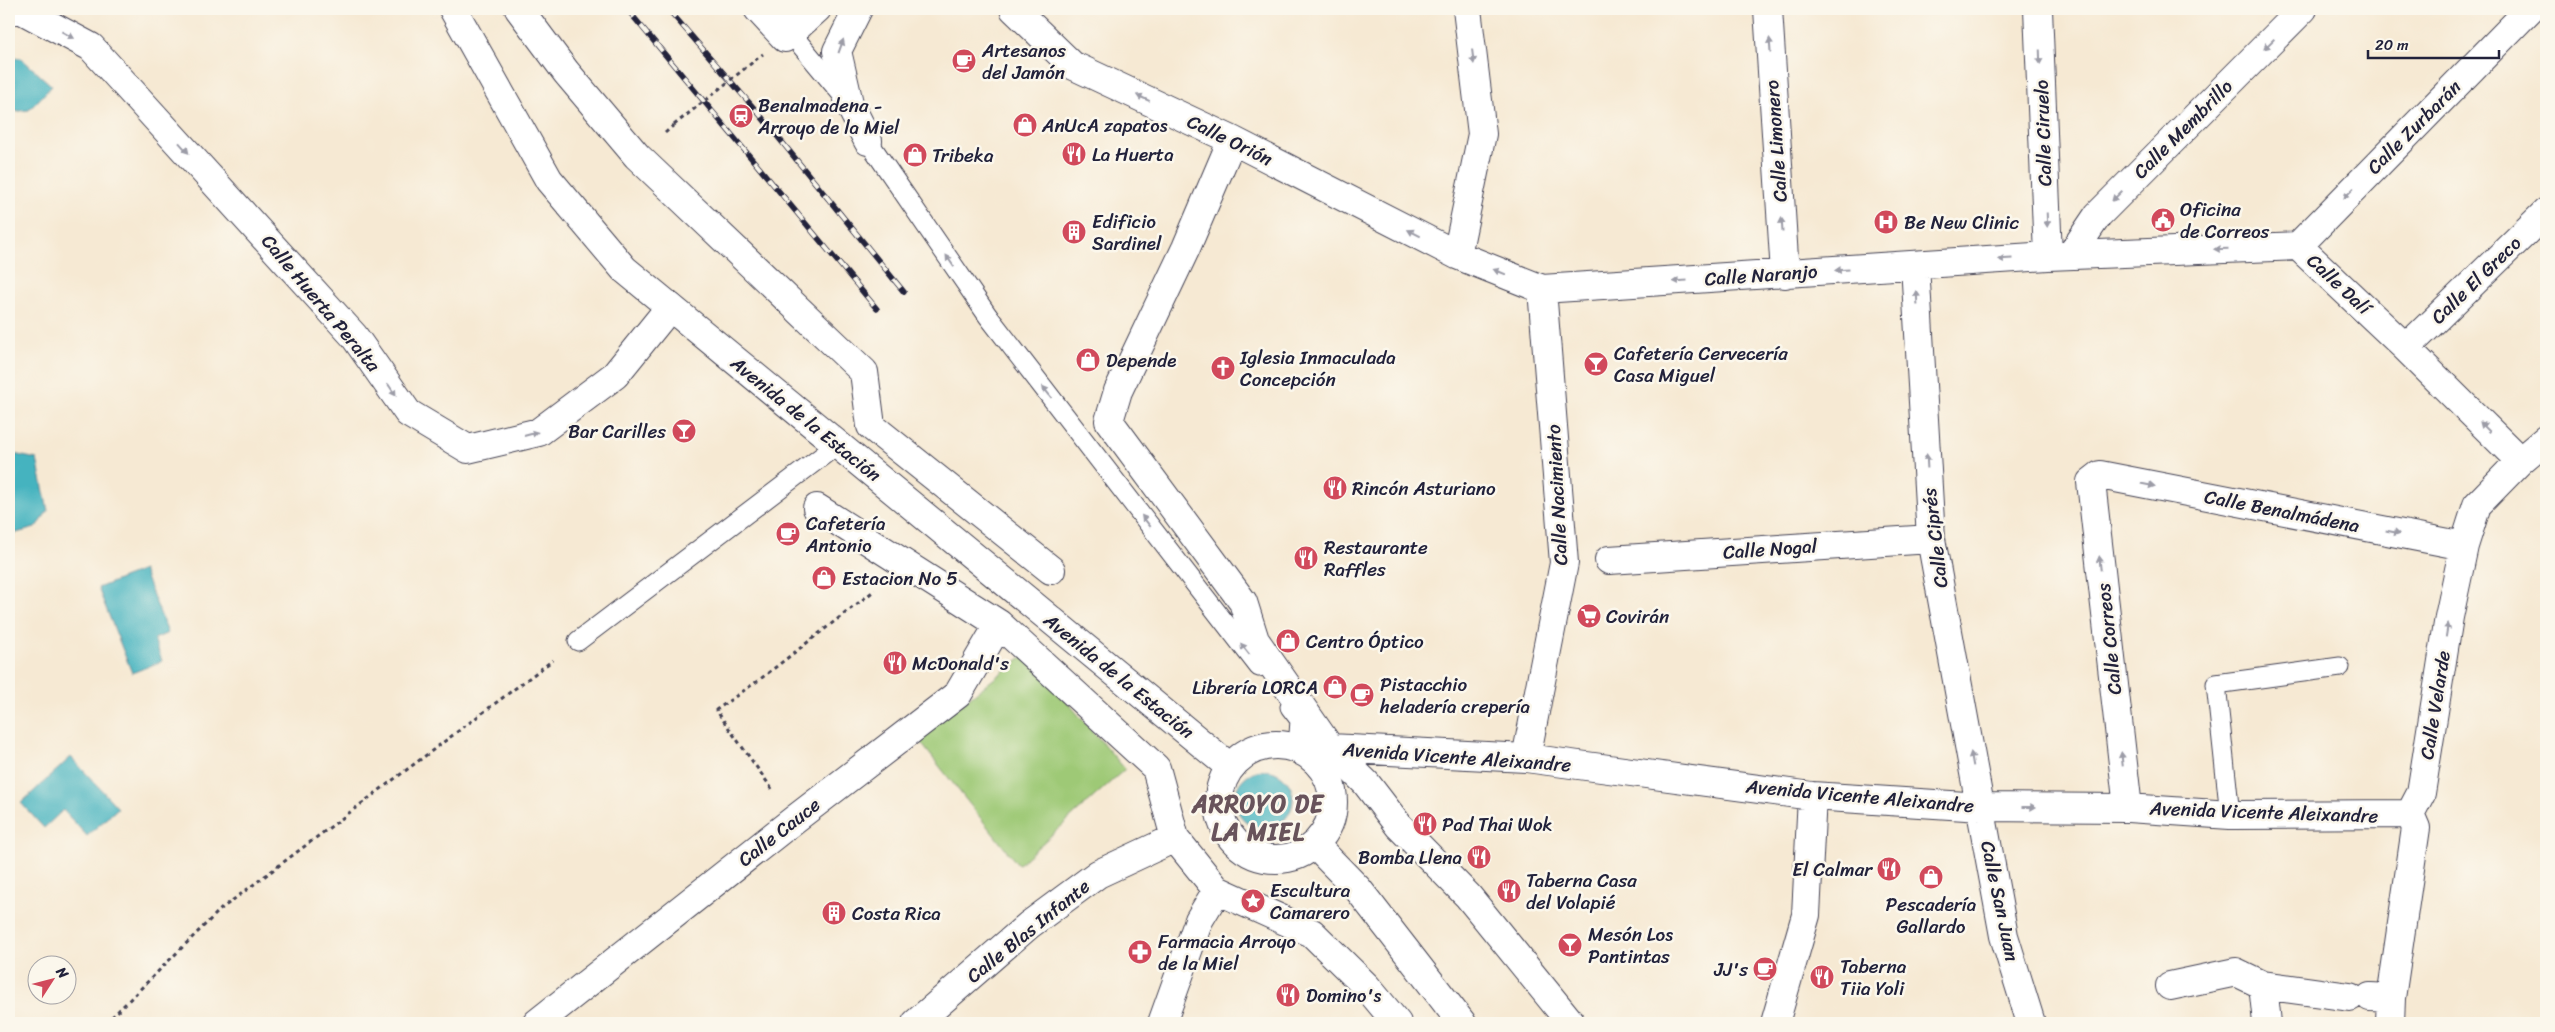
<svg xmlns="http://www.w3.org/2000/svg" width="2555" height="1032" font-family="Sriracha,sans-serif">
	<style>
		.green { fill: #9ec976; stroke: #607658 }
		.water { fill: #44b3bf; stroke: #336a7d }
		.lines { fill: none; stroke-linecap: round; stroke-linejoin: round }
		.lane-casing { stroke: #424052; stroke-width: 21 }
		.street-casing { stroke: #424052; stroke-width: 30 }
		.secondary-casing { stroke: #424052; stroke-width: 30 }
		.path { stroke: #424052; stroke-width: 3; stroke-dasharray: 4 4; stroke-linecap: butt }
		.lane { stroke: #fff; stroke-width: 19 }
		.street { stroke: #fff; stroke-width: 28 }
		.secondary { stroke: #fff; stroke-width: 28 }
		.rail-casing { stroke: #22223b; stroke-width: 5.5 }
		.rail { stroke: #fbf7ec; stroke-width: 4; stroke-dasharray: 11; stroke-linecap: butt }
		.path-bridge { stroke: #424052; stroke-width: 3; stroke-dasharray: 4 4; stroke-linecap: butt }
		.oneway { fill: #9c9ca7 }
		.labels { text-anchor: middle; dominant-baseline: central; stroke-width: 5; stroke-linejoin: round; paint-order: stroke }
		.poi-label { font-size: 19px; fill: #22223b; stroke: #fbf7ec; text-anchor: start }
		.street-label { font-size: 19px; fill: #22223b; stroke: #fbf7ec }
		.district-label { font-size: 24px; font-weight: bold; letter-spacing: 1px; fill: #68535b; stroke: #fbf7ec }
	</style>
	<rect width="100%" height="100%" fill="#fbf7ec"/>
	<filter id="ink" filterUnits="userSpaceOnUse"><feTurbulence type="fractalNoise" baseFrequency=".02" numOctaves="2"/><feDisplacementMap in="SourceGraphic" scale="10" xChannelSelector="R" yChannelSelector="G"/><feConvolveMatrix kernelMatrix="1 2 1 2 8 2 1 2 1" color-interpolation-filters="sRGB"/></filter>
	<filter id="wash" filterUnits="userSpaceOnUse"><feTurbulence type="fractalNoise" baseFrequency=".0096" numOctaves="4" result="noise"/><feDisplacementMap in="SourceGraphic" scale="20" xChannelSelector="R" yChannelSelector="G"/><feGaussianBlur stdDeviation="1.12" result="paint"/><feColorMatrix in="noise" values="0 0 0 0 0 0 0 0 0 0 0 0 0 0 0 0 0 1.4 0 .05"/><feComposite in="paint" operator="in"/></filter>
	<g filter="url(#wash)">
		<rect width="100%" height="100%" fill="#f6e9d3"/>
		<path class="green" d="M1026 654 1125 769 1018 865 917 738Z"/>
		<path class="water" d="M9 58H21L52 86 29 110 9 112Z
			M9 453 37 459 48 511 35 528 9 535Z
			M143 570 168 633 154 639 162 661 132 673 98 588Z
			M71 757 118 808 87 836 63 810 44 828 21 803Z
			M1235 799a29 29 0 1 1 58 0a29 29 0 1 1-58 0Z"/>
	</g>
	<g filter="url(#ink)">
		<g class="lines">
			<defs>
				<path id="lane" d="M784 25 845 98
					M868 141 988 316 1259 667
					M578 641 837 445
					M1290 707 1300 720 1298 749
					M2230 815 2216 684 2340 667"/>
				<path id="street" d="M519 9 566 72 637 156 864 372 871 426 1051 570
					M758 9 785 38 817 9
					M858 9 837 51 849 103 868 141
					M1014 9 1072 65 1232 140 1457 255 1542 289 2048 256 2298 246 2406 348 2520 461
					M1768 9 1785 274
					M2038 9 2048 256
					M9 11 20 9 91 47 354 336 408 413 468 449 539 432 615 375 670 307
					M1232 140 1186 248 1118 391 1109 421 1243 602 1255 640 1330 748 1366 783 1399 826 1468 896 1571 1023
					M2298 246 2530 9
					M1457 255 1482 134 1467 9
					M2071 255 2098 215 2303 9
					M1915 265 1931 539 2004 936 2031 1023
					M2406 348 2546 212
					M817 508 999 624 1156 768 1175 838 1217 890 1312 933 1367 987 1397 1023
					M1609 560 1931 539
					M1526 758 1564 563 1542 289
					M1317 762 1330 748 1526 758 1812 796 1981 807 2128 808 2230 815 2410 814
					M2128 808 2091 482 2100 475 2464 546
					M2263 985 2267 1023
					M2170 986 2236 972 2263 985 2350 997
					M2370 997 2391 998 2416 828 2410 814 2421 793 2449 617 2464 546 2477 505 2520 461 2546 439
					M537 1023 795 819 958 694 999 624
					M916 1023 1029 925 1098 874 1175 838
					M1162 1023 1199 920 1217 890
					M1775 1023 1806 915 1812 796
					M2390 1023 2391 998"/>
				<path id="secondary" d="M453 9 549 180 624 269 1230 767
					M1219 802a57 57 0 1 1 114 0a57 57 0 1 1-114 0Z
					M1315 845 1358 889 1462 1023"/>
			</defs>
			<use href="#lane" class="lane-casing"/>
			<use href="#street" class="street-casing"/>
			<use href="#secondary" class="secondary-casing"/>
			<path class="path" d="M665 133 674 125
				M772 789 716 710 759 680 875 590
				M106 1023 221 909 553 660"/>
			<use href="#lane" class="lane"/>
			<use href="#street" class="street"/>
			<use href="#secondary" class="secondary"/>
			<defs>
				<path id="rail" d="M627 9 877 309
					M668 9 760 115 904 292"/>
			</defs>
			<use href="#rail" class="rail-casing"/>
			<use href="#rail" class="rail"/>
			<path class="path-bridge" d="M674 125 763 54"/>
		</g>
		<defs><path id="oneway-solid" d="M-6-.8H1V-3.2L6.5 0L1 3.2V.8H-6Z" transform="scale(1.25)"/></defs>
		<g class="oneway">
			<use href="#oneway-solid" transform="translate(68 35) rotate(28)"/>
			<use href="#oneway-solid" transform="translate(2269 44) rotate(135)"/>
			<use href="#oneway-solid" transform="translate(1770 45) rotate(-94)"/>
			<use href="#oneway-solid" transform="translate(841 46) rotate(-70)"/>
			<use href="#oneway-solid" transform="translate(1473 57) rotate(83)"/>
			<use href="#oneway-solid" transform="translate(2040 57) rotate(88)"/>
			<use href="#oneway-solid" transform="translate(1143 98) rotate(-155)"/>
			<use href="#oneway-solid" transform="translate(184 148) rotate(48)"/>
			<use href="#oneway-solid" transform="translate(2349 193) rotate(135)"/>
			<use href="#oneway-solid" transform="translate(2117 196) rotate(135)"/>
			<use href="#oneway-solid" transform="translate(2047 220) rotate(88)"/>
			<use href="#oneway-solid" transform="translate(1782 225) rotate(-94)"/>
			<use href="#oneway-solid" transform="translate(1414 233) rotate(-153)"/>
			<use href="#oneway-solid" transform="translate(2221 249) rotate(178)"/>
			<use href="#oneway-solid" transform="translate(2005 259) rotate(176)"/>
			<use href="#oneway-solid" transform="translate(950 261) rotate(-124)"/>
			<use href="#oneway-solid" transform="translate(1842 270) rotate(176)"/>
			<use href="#oneway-solid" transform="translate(1500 272) rotate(-158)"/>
			<use href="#oneway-solid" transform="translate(1680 281) rotate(176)"/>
			<use href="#oneway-solid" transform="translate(1917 298) rotate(-93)"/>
			<use href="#oneway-solid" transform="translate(392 390) rotate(56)"/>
			<use href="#oneway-solid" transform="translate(1047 392) rotate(-128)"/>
			<use href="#oneway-solid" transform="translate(2485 427) rotate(-135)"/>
			<use href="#oneway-solid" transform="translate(531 434) rotate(-15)"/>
			<use href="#oneway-solid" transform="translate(1927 461) rotate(-93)"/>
			<use href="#oneway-solid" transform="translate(2148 485) rotate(11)"/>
			<use href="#oneway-solid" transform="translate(1146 521) rotate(-128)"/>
			<use href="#oneway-solid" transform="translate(2393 532) rotate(11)"/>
			<use href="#oneway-solid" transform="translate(2100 563) rotate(-96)"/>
			<use href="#oneway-solid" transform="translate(2447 630) rotate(-81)"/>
			<use href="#oneway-solid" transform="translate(1245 649) rotate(-128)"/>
			<use href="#oneway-solid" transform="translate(1972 759) rotate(-100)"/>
			<use href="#oneway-solid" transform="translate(2122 759) rotate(-96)"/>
			<use href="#oneway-solid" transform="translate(2029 807)"/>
		</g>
	</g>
	<defs>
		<symbol id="cafe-disc" viewBox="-11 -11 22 22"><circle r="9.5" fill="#d1495b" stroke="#fbf7ec"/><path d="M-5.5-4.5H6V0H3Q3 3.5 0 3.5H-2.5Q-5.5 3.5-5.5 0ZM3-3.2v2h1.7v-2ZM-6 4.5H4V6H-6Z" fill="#fff"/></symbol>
		<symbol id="station-disc" viewBox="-11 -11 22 22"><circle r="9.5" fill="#d1495b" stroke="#fbf7ec"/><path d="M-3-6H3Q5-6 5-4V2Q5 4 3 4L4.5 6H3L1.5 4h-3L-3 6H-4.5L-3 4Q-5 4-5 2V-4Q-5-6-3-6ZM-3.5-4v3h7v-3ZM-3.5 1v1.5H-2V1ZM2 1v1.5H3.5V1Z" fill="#fff"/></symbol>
		<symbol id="shop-disc" viewBox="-11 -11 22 22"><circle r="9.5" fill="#d1495b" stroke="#fbf7ec"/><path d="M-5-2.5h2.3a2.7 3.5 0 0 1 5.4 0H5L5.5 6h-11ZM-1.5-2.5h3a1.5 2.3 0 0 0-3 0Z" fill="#fff"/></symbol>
		<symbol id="restaurant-disc" viewBox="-11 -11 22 22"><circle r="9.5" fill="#d1495b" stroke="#fbf7ec"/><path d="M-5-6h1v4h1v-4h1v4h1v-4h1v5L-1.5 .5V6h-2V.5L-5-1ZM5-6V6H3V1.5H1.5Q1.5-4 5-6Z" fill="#fff"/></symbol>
		<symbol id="civic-disc" viewBox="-11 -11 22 22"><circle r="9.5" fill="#d1495b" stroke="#fbf7ec"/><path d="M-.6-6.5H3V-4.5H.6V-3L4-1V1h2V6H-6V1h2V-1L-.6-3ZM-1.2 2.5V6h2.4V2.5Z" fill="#fff"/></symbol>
		<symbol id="hospital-disc" viewBox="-11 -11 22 22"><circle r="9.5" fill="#d1495b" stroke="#fbf7ec"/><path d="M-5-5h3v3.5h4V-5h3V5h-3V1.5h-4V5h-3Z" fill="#fff"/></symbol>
		<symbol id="building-disc" viewBox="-11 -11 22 22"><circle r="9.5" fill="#d1495b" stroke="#fbf7ec"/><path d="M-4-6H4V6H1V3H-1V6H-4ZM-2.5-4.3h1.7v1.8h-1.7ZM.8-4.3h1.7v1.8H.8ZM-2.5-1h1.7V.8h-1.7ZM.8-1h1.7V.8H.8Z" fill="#fff"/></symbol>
		<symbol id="bar-disc" viewBox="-11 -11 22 22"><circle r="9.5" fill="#d1495b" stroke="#fbf7ec"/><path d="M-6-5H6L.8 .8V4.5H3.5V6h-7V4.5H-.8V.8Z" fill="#fff"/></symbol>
		<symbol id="church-disc" viewBox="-11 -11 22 22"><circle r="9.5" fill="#d1495b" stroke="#fbf7ec"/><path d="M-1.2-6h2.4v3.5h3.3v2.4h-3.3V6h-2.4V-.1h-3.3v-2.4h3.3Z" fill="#fff"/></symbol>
		<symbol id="supermarket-disc" viewBox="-11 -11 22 22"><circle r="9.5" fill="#d1495b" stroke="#fbf7ec"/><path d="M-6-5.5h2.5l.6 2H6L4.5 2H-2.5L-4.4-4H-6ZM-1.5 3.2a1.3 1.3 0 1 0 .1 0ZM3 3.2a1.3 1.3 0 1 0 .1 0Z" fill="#fff"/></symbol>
		<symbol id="sight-disc" viewBox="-11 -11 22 22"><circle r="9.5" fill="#d1495b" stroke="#fbf7ec"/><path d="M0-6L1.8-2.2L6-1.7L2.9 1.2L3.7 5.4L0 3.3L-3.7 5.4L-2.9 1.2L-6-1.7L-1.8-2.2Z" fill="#fff"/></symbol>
		<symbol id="pharmacy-disc" viewBox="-11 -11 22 22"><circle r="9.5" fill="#d1495b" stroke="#fbf7ec"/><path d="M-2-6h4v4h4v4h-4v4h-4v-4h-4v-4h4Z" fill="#fff"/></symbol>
	</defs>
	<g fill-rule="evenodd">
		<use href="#cafe-disc" x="950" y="47" width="28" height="28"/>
		<use href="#station-disc" x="727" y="102" width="28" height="28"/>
		<use href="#shop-disc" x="1011" y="111" width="28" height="28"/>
		<use href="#restaurant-disc" x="1060" y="140" width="28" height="28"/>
		<use href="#shop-disc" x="901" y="141" width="28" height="28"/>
		<use href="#civic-disc" x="2149" y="206" width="28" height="28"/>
		<use href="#hospital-disc" x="1872" y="208" width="28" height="28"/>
		<use href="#building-disc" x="1060" y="218" width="28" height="28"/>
		<use href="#shop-disc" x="1074" y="346" width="28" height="28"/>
		<use href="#bar-disc" x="1582" y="350" width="28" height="28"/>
		<use href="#church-disc" x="1209" y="354" width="28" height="28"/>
		<use href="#bar-disc" x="670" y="417" width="28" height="28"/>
		<use href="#restaurant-disc" x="1321" y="474" width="28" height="28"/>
		<use href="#cafe-disc" x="774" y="520" width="28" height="28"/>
		<use href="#restaurant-disc" x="1292" y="544" width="28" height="28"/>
		<use href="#shop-disc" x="810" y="564" width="28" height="28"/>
		<use href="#supermarket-disc" x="1575" y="602" width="28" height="28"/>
		<use href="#shop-disc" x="1274" y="627" width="28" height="28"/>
		<use href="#restaurant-disc" x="881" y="649" width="28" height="28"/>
		<use href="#shop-disc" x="1321" y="673" width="28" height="28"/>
		<use href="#cafe-disc" x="1348" y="681" width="28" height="28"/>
		<use href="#restaurant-disc" x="1411" y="810" width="28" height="28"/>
		<use href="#restaurant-disc" x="1465" y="843" width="28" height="28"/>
		<use href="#restaurant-disc" x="1875" y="855" width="28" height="28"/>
		<use href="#shop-disc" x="1917" y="863" width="28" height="28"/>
		<use href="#restaurant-disc" x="1495" y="877" width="28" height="28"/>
		<use href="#sight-disc" x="1239" y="887" width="28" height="28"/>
		<use href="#building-disc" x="820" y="899" width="28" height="28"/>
		<use href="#bar-disc" x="1556" y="931" width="28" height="28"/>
		<use href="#pharmacy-disc" x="1126" y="938" width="28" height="28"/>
		<use href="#cafe-disc" x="1751" y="955" width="28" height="28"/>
		<use href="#restaurant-disc" x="1808" y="963" width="28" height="28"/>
		<use href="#restaurant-disc" x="1274" y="981" width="28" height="28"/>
	</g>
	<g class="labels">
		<g class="poi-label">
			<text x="982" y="50">Artesanos<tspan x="982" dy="22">del Jamón</tspan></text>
			<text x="758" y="105">Benalmadena -<tspan x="758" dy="22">Arroyo de la Miel</tspan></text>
			<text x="1042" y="125">AnUcA zapatos</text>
			<text x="1092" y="154">La Huerta</text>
			<text x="932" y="155">Tribeka</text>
			<text x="2180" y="209">Oficina<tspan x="2180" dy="22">de Correos</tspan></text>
			<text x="1092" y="221">Edificio<tspan x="1092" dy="22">Sardinel</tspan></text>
			<text x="1904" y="222">Be New Clinic</text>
			<text x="1614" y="353">Cafetería Cervecería<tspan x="1614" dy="22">Casa Miguel</tspan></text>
			<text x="1240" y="357">Iglesia Inmaculada<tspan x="1240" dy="22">Concepción</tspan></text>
			<text x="1106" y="360">Depende</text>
			<text x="666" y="431" text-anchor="end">Bar Carilles</text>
			<text x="1352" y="488">Rincón Asturiano</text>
			<text x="806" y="523">Cafetería<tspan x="806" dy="22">Antonio</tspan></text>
			<text x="1324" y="547">Restaurante<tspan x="1324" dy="22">Raffles</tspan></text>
			<text x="842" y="578">Estacion No 5</text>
			<text x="1606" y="616">Covirán</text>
			<text x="1306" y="641">Centro Óptico</text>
			<text x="912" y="663">McDonald's</text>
			<text x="1380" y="684">Pistacchio<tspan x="1380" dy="22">heladería crepería</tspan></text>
			<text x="1318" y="687" text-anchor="end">Librería LORCA</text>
			<text x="1442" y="824">Pad Thai Wok</text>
			<text x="1462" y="857" text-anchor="end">Bomba Llena</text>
			<text x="1872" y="869" text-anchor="end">El Calmar</text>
			<text x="1526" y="880">Taberna Casa<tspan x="1526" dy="22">del Volapié</tspan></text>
			<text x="1270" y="890">Escultura<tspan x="1270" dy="22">Camarero</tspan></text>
			<text x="1931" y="904" text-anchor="middle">Pescadería<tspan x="1931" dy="22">Gallardo</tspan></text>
			<text x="852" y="913">Costa Rica</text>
			<text x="1588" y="934">Mesón Los<tspan x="1588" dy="22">Pantintas</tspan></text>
			<text x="1158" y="941">Farmacia Arroyo<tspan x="1158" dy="22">de la Miel</tspan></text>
			<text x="1840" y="966">Taberna<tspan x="1840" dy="22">Tiia Yoli</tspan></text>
			<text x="1748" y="969" text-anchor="end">JJ's</text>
			<text x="1306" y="995">Domino's</text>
		</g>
		<g class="street-label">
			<text transform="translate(2414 127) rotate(-45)">Calle Zurbarán</text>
			<text transform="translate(2183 129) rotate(-45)">Calle Membrillo</text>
			<text transform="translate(2043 133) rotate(-92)">Calle Ciruelo</text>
			<text transform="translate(1230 140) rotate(26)">Calle Orión</text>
			<text transform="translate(1776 141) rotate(-94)">Calle Limonero</text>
			<text transform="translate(1761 275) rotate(-4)">Calle Naranjo</text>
			<text transform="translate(2476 280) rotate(-44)">Calle El Greco</text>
			<text transform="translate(2339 284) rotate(43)">Calle Dalí</text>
			<text transform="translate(321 303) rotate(50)">Calle Huerta Peralta</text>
			<text transform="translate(806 419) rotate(39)">Avenida de la Estación</text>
			<text transform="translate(1557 495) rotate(-93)">Calle Nacimiento</text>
			<text transform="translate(2282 511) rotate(11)">Calle Benalmádena</text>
			<text transform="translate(1935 538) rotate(-97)">Calle Ciprés</text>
			<text transform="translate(1770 549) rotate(-4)">Calle Nogal</text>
			<text transform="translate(2109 639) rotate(-96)">Calle Correos</text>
			<text transform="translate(1119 676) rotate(39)">Avenida de la Estación</text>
			<text transform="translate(2435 705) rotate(-81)">Calle Velarde</text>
			<text transform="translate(1457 757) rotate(4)">Avenida Vicente Aleixandre</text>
			<text transform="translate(1860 796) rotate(5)">Avenida Vicente Aleixandre</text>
			<text transform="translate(2264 812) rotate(2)">Avenida Vicente Aleixandre</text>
			<text transform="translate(779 832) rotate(-38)">Calle Cauce</text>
			<text transform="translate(2000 901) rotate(78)">Calle San Juan</text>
			<text transform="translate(1028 931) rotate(-39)">Calle Blas Infante</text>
		</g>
		<g class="district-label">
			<text x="1258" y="804">ARROYO DE<tspan x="1258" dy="28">LA MIEL</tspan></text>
		</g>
	</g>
	<rect width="2555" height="1032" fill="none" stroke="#fbf7ec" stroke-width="30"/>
	<g transform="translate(52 980) rotate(54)"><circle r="24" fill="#fbf7ec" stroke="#a4a2a5"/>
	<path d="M0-4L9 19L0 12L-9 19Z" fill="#d1495b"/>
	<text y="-8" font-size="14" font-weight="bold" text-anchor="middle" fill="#22223b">N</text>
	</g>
	<path d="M2368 50v8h131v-8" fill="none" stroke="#22223b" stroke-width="2.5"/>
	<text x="2375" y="50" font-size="15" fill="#22223b" stroke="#fbf7ec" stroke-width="4" paint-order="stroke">20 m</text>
</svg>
